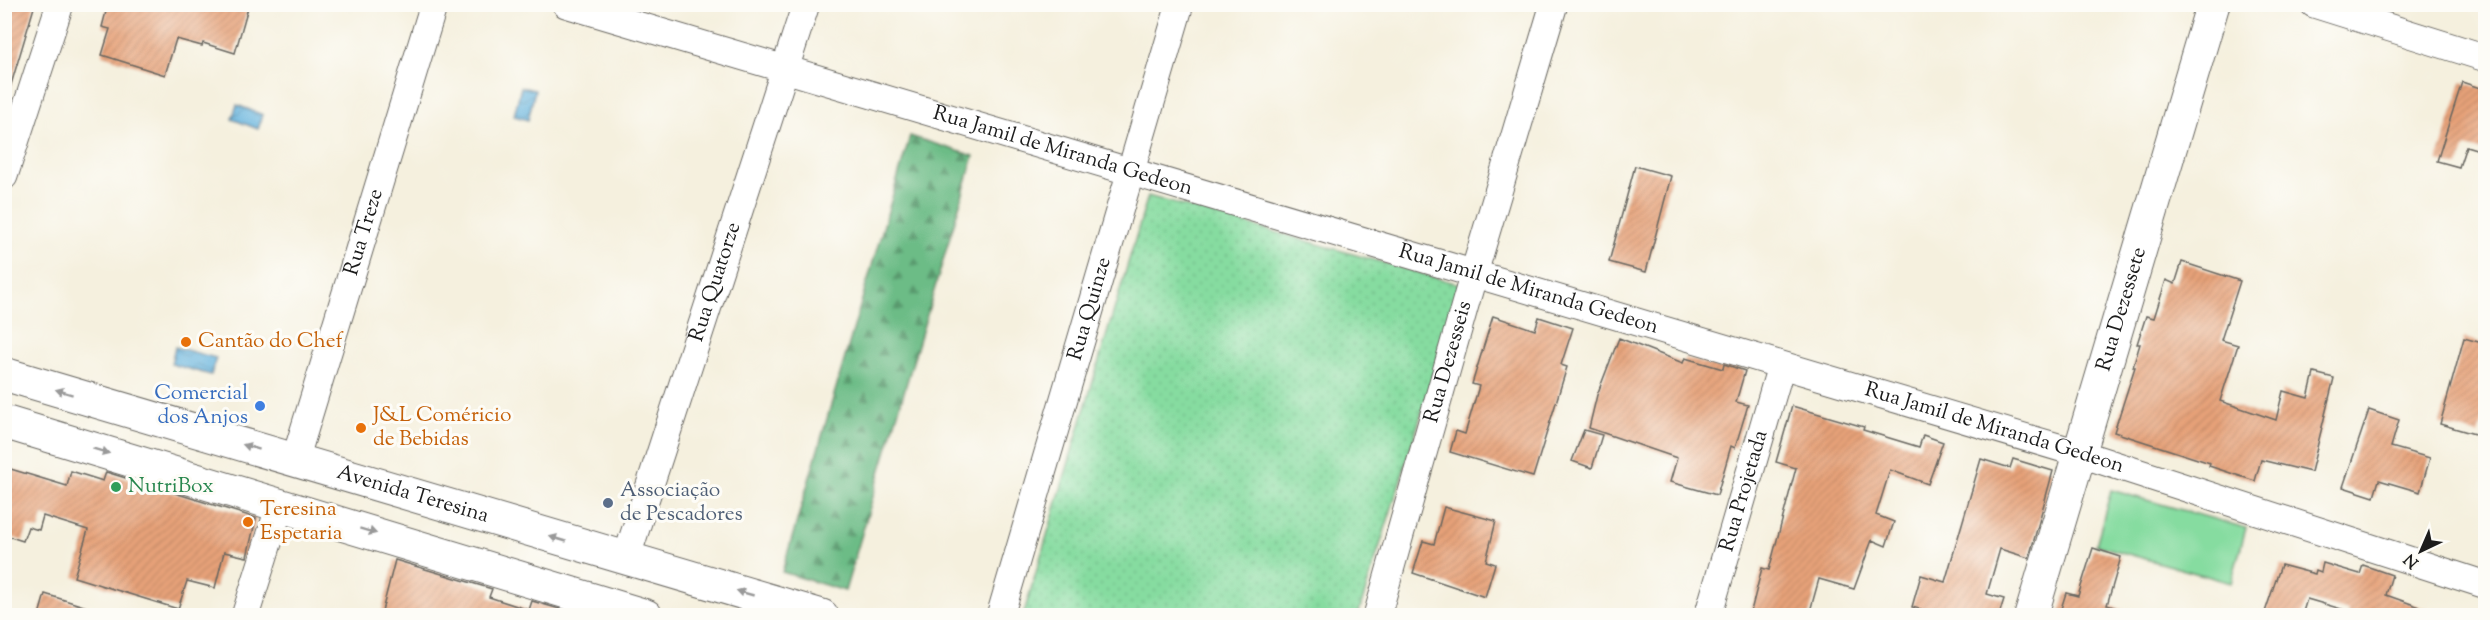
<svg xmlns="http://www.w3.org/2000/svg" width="2490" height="620" font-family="'Sorts Mill Goudy',serif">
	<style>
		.green { fill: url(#green-dots); stroke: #517c5e; stroke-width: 1.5 }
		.forest { fill: url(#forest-firs); stroke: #446c51; stroke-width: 1.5 }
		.pitch { fill: #86dca0; stroke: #517c5e; stroke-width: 1.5 }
		.water { fill: url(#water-waves); stroke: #40677c; stroke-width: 1.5 }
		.building { fill: url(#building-hatch) }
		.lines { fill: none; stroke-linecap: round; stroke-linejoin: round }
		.minor-casing { stroke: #686660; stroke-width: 29 }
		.tertiary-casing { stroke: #686660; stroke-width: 35 }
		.secondary-casing { stroke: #686660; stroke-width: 35 }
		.minor { stroke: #fff; stroke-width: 27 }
		.tertiary { stroke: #fff; stroke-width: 33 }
		.secondary { stroke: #fff; stroke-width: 33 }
		.oneway { fill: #999 }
		.food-dot { fill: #e8710a; stroke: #fdfcf7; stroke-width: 2 }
		.shop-dot { fill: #3f7fe0; stroke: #fdfcf7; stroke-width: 2 }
		.leisure-dot { fill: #2e9e5b; stroke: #fdfcf7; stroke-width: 2 }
		.service-dot { fill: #5c6f8a; stroke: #fdfcf7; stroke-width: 2 }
		.labels { text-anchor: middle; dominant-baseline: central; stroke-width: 6; stroke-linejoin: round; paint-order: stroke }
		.street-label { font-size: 21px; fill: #1c1c1c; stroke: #fdfcf7 }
		.food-label { font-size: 21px; fill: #c56008; stroke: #fdfcf7; text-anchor: start }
		.shop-label { font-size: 21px; fill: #366cbe; stroke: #fdfcf7; text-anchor: end }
		.leisure-label { font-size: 21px; fill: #27864d; stroke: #fdfcf7; text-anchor: start }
		.service-label { font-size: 21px; fill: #4e5e75; stroke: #fdfcf7; text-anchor: start }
	</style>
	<defs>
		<pattern id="green-dots" width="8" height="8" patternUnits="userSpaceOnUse" patternTransform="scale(1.5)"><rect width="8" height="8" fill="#86dca0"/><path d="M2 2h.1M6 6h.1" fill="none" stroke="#73bc89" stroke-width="1.8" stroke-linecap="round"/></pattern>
		<pattern id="forest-firs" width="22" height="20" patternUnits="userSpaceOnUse" patternTransform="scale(1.5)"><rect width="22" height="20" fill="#6cbc86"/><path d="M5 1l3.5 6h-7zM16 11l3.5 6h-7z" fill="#58986d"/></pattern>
		<pattern id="water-waves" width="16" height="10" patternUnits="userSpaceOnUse" patternTransform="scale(1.5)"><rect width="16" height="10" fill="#63b2dd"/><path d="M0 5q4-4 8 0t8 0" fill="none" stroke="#5598bd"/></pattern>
		<pattern id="building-hatch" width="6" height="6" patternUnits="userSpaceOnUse" patternTransform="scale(1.5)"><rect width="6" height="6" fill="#e6a178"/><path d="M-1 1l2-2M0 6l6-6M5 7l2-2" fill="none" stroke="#c58a67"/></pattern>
	</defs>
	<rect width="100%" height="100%" fill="#fdfcf7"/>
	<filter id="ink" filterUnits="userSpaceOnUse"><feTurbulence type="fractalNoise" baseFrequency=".0167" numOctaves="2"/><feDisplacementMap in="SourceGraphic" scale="12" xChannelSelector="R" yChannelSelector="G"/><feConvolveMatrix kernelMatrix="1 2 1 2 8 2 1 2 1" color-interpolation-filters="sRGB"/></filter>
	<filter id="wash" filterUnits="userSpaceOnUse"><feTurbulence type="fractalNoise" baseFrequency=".008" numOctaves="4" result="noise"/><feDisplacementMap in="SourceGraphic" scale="24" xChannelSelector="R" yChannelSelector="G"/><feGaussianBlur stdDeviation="1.35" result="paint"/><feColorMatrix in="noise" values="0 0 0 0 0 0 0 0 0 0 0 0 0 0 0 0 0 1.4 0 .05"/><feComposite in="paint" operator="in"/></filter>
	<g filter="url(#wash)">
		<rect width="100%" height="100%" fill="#f5f0de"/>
		<path class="green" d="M1148 196 1462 285 1358 615 1023 616Z"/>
		<path class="forest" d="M910 136 974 156 845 591 782 572Z"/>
		<path class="pitch" d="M2111 490 2246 528 2231 583 2096 545Z"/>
		<path class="water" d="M521 87 535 90 528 120 514 116Z
			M237 105 263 115 258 129 232 119Z
			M175 347 216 358 211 375 171 364Z"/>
		<g id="blocks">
			<path class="building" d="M4 4H35L10 88H4Z
				M108 4H249L235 53 203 43 202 46 176 39 165 75 102 55 110 29 102 27Z
				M2462 82 2486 90V152L2466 146 2459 167 2437 161Z
				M1635 166 1671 176 1646 272 1609 262Z
				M2182 262 2240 281 2221 340 2238 345 2220 401 2276 420 2283 391 2308 398 2314 373 2334 378 2311 472 2261 460 2255 481 2209 466 2210 463 2114 432 2135 367H2133L2140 344H2137L2146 316 2154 318 2166 280 2175 284Z
				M1493 316 1535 330 1539 317 1573 328 1561 365 1567 367 1533 477 1450 452 1456 431 1465 434 1479 386 1472 384Z
				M1619 338 1683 363 1685 358 1723 369 1724 364 1745 371 1736 402 1748 405 1735 448 1731 446 1717 495 1670 482 1677 458 1589 428 1597 395Z
				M2464 338 2486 344V408L2478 435 2440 424Z
				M1792 406 1864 427 1863 430 1919 447 1923 435 1943 442 1928 484 1890 470 1876 515 1894 522 1886 546 1872 540 1854 589 1819 579 1809 615H1750L1762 568 1769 570 1796 468 1776 462Z
				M2369 410 2399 420 2391 447 2430 458 2420 492 2379 480 2374 497 2343 487Z
				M1584 430 1602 435 1592 468 1572 461Z
				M1981 459 2010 468 2013 459 2053 471 2029 558 2000 549 1987 594 2004 599 1999 615H1922L1923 610 1912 607 1921 575 1945 582Z
				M4 467 67 486 71 471 103 481 106 472 256 518 247 557 224 552 215 588 187 581 178 609 74 577 88 530 43 516 39 530 28 527 23 541 4 535Z
				M1444 507 1496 521 1486 561 1495 564 1485 597 1413 573 1423 541 1434 544Z
				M2093 548 2121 557 2107 605 2124 610V615H2059L2066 593 2078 596Z
				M395 560 492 589 489 597 529 610 532 601 580 615H381Z
				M2323 563 2360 574 2363 565 2392 575 2386 595 2437 613 2436 615H2347L2348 611 2307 599 2302 615H2264L2281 565 2315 574 2316 570 2321 572Z
				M45 594 100 611 99 615H39Z"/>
		</g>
	</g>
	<g filter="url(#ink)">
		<use href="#blocks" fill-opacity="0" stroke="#686660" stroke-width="1.5"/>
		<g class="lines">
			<defs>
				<g id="minor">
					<path id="s1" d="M566 4 2078 453 2486 585"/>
					<path d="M2314 4 2486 58"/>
					<path d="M4 176 60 4"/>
					<path id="s2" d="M295 460 434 4"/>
					<path id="s3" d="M626 559 806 4"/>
					<path d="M245 616 280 505"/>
					<path id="s4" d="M1000 616 1180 4"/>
					<path id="s5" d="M1377 616 1474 273 1554 4"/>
					<path id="s6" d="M1708 616 1781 366"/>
				</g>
				<g id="tertiary">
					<path id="s7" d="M2031 616 2213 4"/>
				</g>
				<g id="secondary">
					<path id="s8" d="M4 374 822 616"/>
					<path d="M4 422 646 616"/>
				</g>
			</defs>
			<use href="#minor" class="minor-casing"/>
			<use href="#tertiary" class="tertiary-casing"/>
			<use href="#secondary" class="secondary-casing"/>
			<use href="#minor" class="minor"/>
			<use href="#tertiary" class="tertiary"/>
			<use href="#secondary" class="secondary"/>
		</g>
		<defs><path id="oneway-solid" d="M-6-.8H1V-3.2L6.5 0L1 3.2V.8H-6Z" transform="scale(1.5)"/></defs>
		<g class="oneway">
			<use href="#oneway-solid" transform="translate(64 392) rotate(-163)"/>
			<use href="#oneway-solid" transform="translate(251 447) rotate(-163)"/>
			<use href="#oneway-solid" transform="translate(101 451) rotate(17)"/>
			<use href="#oneway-solid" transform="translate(368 531) rotate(17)"/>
			<use href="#oneway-solid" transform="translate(558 539) rotate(-163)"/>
			<use href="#oneway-solid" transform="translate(745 593) rotate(-164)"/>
		</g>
	</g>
	<g class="food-dot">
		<circle cx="186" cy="342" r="6"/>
		<circle cx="361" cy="428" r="6"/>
		<circle cx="248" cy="522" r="6"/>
	</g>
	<circle class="shop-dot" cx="260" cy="406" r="6"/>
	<circle class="leisure-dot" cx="116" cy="487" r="6"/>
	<circle class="service-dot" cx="608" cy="503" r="6"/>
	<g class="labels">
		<g class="street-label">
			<text stroke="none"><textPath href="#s1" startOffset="518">Rua Jamil de Miranda Gedeon</textPath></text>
			<text stroke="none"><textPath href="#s2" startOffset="238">Rua Treze</textPath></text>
			<text stroke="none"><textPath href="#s3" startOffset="291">Rua Quatorze</textPath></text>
			<text stroke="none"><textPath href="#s1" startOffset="1004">Rua Jamil de Miranda Gedeon</textPath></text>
			<text stroke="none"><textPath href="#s4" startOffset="320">Rua Quinze</textPath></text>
			<text stroke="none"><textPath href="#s7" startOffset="320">Rua Dezessete</textPath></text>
			<text stroke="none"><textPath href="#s5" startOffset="264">Rua Dezesseis</textPath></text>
			<text stroke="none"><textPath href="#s1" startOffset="1490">Rua Jamil de Miranda Gedeon</textPath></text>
			<text stroke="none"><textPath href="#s6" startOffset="130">Rua Projetada</textPath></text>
			<text stroke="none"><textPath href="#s8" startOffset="426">Avenida Teresina</textPath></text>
		</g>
		<g class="food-label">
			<text x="198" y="342">Cantão do Chef</text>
			<text x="373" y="416">J&amp;L Coméricio<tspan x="373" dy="24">de Bebidas</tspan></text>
			<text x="260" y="510">Teresina<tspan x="260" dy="24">Espetaria</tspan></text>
		</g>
		<g class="shop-label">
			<text x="248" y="394">Comercial<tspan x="248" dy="24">dos Anjos</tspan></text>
		</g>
		<g class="leisure-label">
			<text x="128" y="487">NutriBox</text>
		</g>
		<g class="service-label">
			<text x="620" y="491">Associação<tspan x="620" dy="24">de Pescadores</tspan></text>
		</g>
	</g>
	<rect width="2490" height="620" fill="none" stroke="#fdfcf7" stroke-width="24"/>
	<g transform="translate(2421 551) rotate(224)" stroke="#fdfcf7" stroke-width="4.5" paint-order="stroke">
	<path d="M0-4.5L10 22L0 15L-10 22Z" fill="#1c1c1c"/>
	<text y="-9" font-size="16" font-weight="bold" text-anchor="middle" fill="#1c1c1c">N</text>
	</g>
</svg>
